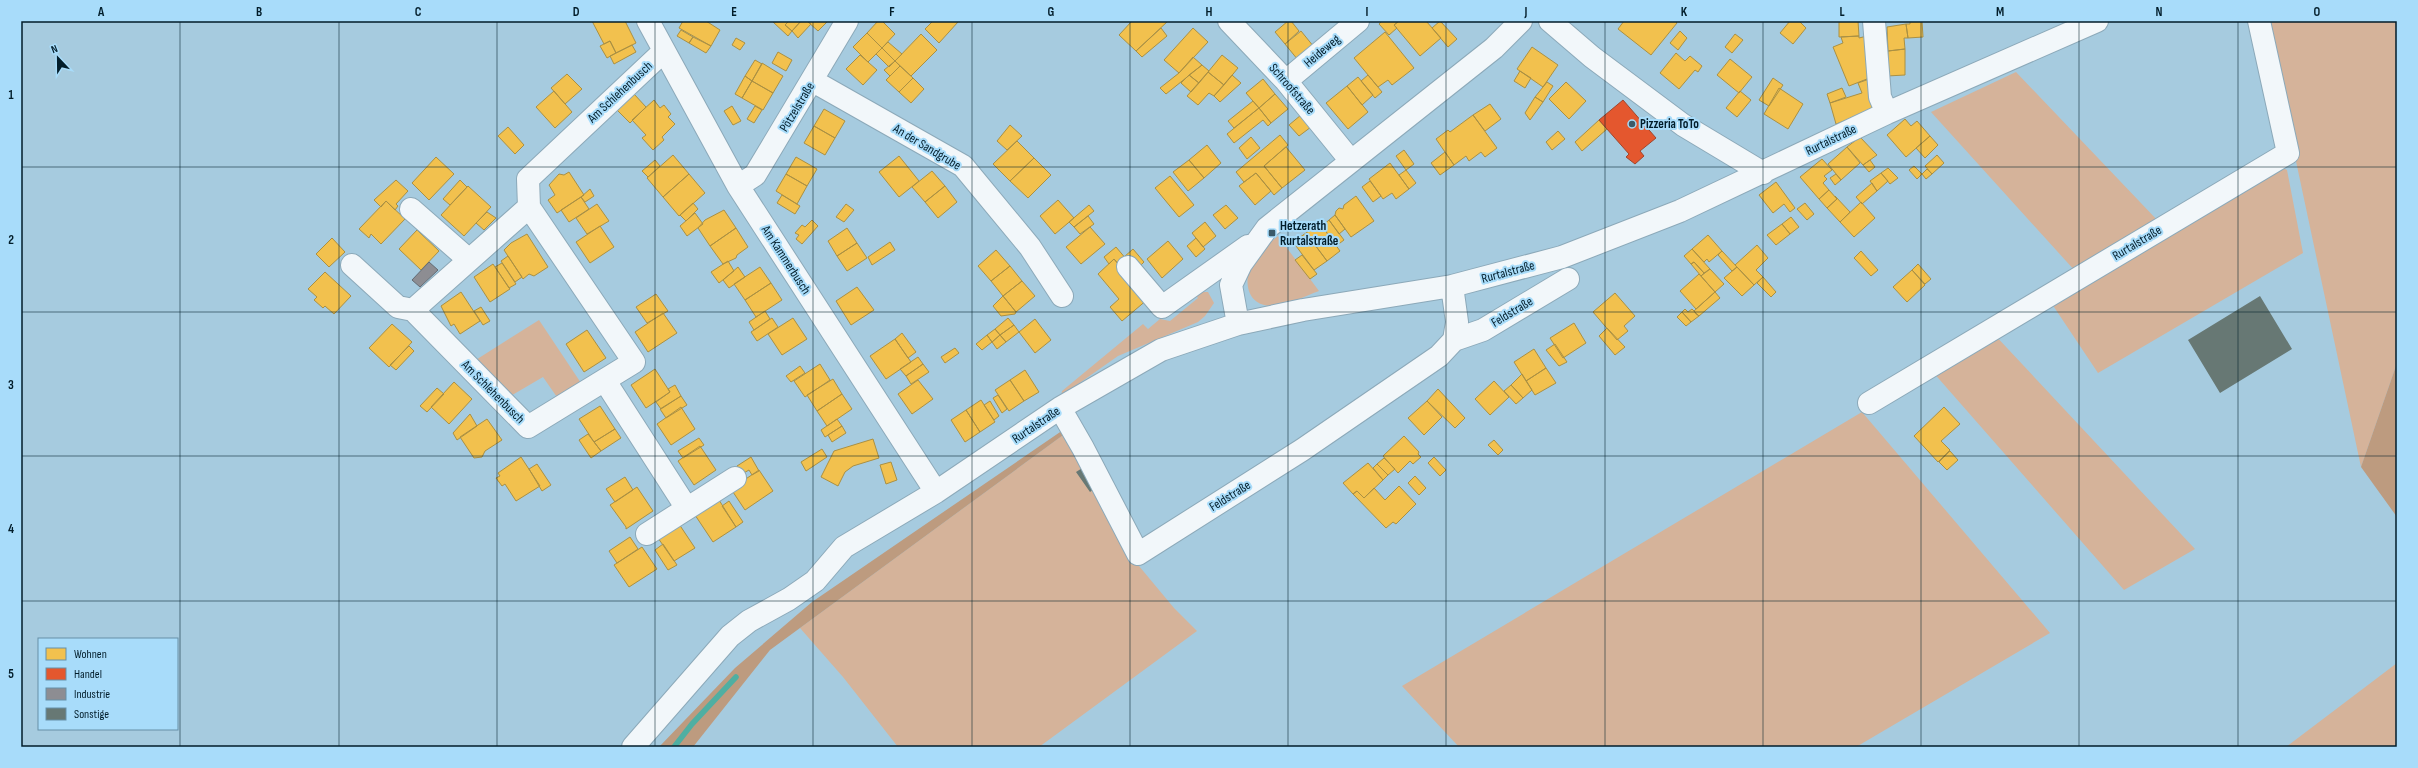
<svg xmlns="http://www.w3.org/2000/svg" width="2418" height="768" font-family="'Sofia Sans Condensed',sans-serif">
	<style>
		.green { fill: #d5b39a }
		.forest { fill: #bd9b7f }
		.homes { fill: #f2c14e; stroke: #aa9043 }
		.shops { fill: #e4572e; stroke: #a0462d }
		.industry { fill: #8d8d92; stroke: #636b73 }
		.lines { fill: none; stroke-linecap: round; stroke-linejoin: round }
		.stream { stroke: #4fafa2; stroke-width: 5.5 }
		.building { fill: #677874 }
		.minor-casing { stroke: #8ca9b9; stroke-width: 24 }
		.minor { stroke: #f2f7fa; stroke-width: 22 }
		.grid { fill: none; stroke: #021d2a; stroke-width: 1; stroke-opacity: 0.55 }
		.poi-dot { fill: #3b5a69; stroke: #a8dcfa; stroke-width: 1.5 }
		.labels { text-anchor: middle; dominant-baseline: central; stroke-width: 4; stroke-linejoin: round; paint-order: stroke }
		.street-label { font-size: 13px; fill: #021d2a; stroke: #a8dcfa }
		.poi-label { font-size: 13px; font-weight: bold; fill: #021d2a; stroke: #a8dcfa; text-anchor: start }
		.neatline { fill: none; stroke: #021d2a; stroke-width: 1.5 }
		.grid-label { font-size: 13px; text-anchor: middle; font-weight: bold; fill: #021d2a }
	</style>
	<rect width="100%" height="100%" fill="#a6cbdf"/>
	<path class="green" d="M2263 21H2397V363L2361 467 2290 133Z
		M2016 72 2160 223 2076 272 1931 112Z
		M2274 164 2287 170 2303 253 2098 373 2050 301Z
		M1278 236 1319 291C1305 296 1286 306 1271 306 1242 305 1243 272 1257 254 1262 247 1271 242 1278 236Z
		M1193 292H1208L1214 303 1205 316 1198 322 1118 356 1061 396 1062 391 1143 324 1148 329 1160 319 1170 321 1198 298Z
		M539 320 583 386 559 400 543 377 507 398 471 363Z
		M1993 333 2195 549 2124 590 1932 371Z
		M1862 412 2050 633 1856 747H1459L1402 686Z
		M1070 430 1102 484 1139 566 1174 608 1197 631 1039 747H898L843 677 800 628Z
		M2397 663V747H2286Z"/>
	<path class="forest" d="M2397 363V517L2361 467Z
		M1066 428 1070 430 770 650 693 747H659L735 668 812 602Z"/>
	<path class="homes" d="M592 21H625L636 43 616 53 610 41 604 44Z
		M683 21H706L720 30 711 46 679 28Z
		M789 21H801L792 31 785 25Z
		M789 21 785 25 792 31 788 36 773 22Z
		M801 21H807L811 24 798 38 792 31Z
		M807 21H828L818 31Z
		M878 21H882L895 34 882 48 867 33Z
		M933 21H957L958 22 939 43 925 29Z
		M1132 21H1168L1136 51 1119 35Z
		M1288 21H1291L1299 31 1285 44 1275 32Z
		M1382 21H1399L1394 25 1397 28 1389 35 1379 24Z
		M1399 21H1426L1441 38 1420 56 1394 25Z
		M1440 21 1457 39 1448 47 1432 28Z
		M1624 21H1675L1677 23 1651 55 1618 29Z
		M1790 21H1799L1806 28 1793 44 1780 33Z
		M1839 21H1858L1859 36 1839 37Z
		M1910 21H1922L1923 37 1908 38 1906 24H1910Z
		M1906 24 1908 38H1904L1905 49 1888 51 1887 27Z
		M1161 28 1167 36 1142 57 1136 51Z
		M1193 28 1208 42 1179 73 1164 60Z
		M681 30 693 37 689 43 677 36Z
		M1301 31 1314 47 1298 60 1285 44Z
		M1680 31 1687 38 1678 50 1670 43Z
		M1385 32 1414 68 1392 85 1388 80 1378 87 1354 58Z
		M867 33 882 48 868 62 853 47Z
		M921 34 937 50 911 76 895 61Z
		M1735 34 1743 40 1732 53 1725 47Z
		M1859 36V38L1867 36 1872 77 1849 86 1833 47 1843 43 1841 37Z
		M693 37 711 46 706 53 689 43Z
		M736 38 745 43 740 50 732 45Z
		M610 41 616 53 607 58 600 46Z
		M888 42 902 54 895 61 882 48Z
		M632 45 636 52 614 64 610 56Z
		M1532 47 1558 65 1543 87 1517 69Z
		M882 48 895 61 889 67 876 54Z
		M1905 49V75L1887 76 1888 51Z
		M778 52 792 60 786 71 772 63Z
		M1676 53 1685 61 1690 56 1702 66 1698 72 1695 70 1679 89 1660 73Z
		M860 55 877 70 863 85 846 69Z
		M1222 55 1238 68 1224 85 1208 72Z
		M1193 57 1202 65 1166 94 1160 88 1179 73Z
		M1730 59 1752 77 1739 93 1717 75Z
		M755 60 762 64 752 81 745 76Z
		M895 61 900 66 890 76 884 70Z
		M762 63 783 76 773 93 752 81Z
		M1202 65 1209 71 1199 83 1189 75Z
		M900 66 913 78 899 92 886 80Z
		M1520 71 1531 78 1525 88 1514 81Z
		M1208 72 1224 85 1214 96 1209 93 1198 105 1187 96Z
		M567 74 582 89 565 104 551 88Z
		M1189 75 1199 83 1191 92 1181 83Z
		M1232 75 1241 83 1220 102 1214 96Z
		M1368 75 1382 92 1375 98 1361 81Z
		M745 76 752 81 742 98 735 94Z
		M1358 77 1373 95 1362 105 1347 86Z
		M913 78 924 89 911 103 899 92Z
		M1773 78 1783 85 1769 106 1759 100Z
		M1872 78 1875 110 1836 124 1830 103 1862 93 1858 83Z
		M1263 79 1275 94 1259 108 1246 93Z
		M752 81 773 93 763 110 742 98Z
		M1547 82 1553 86 1543 102 1535 97Z
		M1566 82 1586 101 1569 119 1549 99Z
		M1347 86 1368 112 1348 129 1326 103Z
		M1779 88 1803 104 1788 129 1764 114Z
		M1842 88 1846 97 1830 103 1827 94Z
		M554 91 572 112 555 128 536 107Z
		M1740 91 1751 100 1737 117 1726 108Z
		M634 94 646 107 630 123 617 110Z
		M1275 94 1288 109 1271 123 1259 108Z
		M1535 97 1543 102 1530 120 1525 113Z
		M654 100 660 108 664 105 671 114 668 117 675 124 662 137 664 140 653 150 642 138 646 135 632 120Z
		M1253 101 1259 108 1234 128 1228 121Z
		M1490 104 1501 119 1485 131 1473 115Z
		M732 106 741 121 733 125 724 111Z
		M755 106 762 110 754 123 747 119Z
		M1259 108 1271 123 1268 126 1263 120 1234 143 1227 134Z
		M824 109 845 121 835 138 814 126Z
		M1301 115 1311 127 1299 136 1289 125Z
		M1473 115 1497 148 1485 157 1481 152 1469 161 1466 156 1454 165 1436 139 1448 130 1450 132Z
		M1905 119 1911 126 1917 121 1930 136 1906 157 1887 135Z
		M1599 120 1607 129 1582 151 1575 142Z
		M1010 125 1022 136 1007 150 997 141Z
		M814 126 835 138 825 155 804 143Z
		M508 127 524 145 515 154 498 136Z
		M1558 131 1565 139 1552 150 1546 142Z
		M1280 135 1288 145 1264 166 1282 188 1274 195 1256 173 1244 182 1236 172Z
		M1930 136 1938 145 1925 158 1916 148Z
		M1251 137 1260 148 1247 159 1239 148Z
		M1860 137 1877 155 1863 165 1847 147Z
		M1017 141 1034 158 1010 181 993 164Z
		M1207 145 1221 163 1204 178 1189 160Z
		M1286 147 1305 170 1282 188 1264 166Z
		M1847 147 1860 163 1841 180 1828 164Z
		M1404 150 1414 164 1406 170 1396 156Z
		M1445 152 1454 165 1440 175 1431 163Z
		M673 155 689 174 663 197 647 178Z
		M1937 155 1944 163 1932 174 1925 166Z
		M899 156 919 181 899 197 879 172Z
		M436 157 454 174 429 200 412 183Z
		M796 157 817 169 807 186 786 174Z
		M1034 158 1051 175 1028 198 1010 181Z
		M1822 159 1832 170 1824 176 1827 179 1823 183 1829 190 1819 199 1800 177Z
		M655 160 660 166 648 177 642 171Z
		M1189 160 1204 178 1188 191 1173 172Z
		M1870 160 1875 167 1869 172 1863 165Z
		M1390 163 1409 189 1396 199 1392 193 1383 199 1369 179Z
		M1914 166 1922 174 1917 179 1909 170Z
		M1888 168 1898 178 1890 184 1881 173Z
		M1927 169 1932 174 1926 179 1922 174Z
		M1406 170 1416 183 1409 189 1399 175Z
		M932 171 945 186 925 202 912 187Z
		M569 172 584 195 557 213 548 200 555 195 549 185 559 174 564 175Z
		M1256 173 1271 191 1255 205 1239 186Z
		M1881 173 1888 181 1877 191 1870 181Z
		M689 174 705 193 679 216 663 197Z
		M786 174 807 186 797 204 776 191Z
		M1836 174 1841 180 1835 185 1830 178Z
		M1170 176 1194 205 1179 217 1155 188Z
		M396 180 408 191 396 204 398 206 395 210 386 201 381 207 374 200Z
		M460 180 467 187 450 205 443 199Z
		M1370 181 1381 196 1373 202 1362 187Z
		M1776 182 1795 208 1790 212 1784 204 1773 213 1759 195Z
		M1872 183 1877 191 1862 204 1856 197Z
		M468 186 491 207 464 236 441 215Z
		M945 186 957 202 938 218 925 202Z
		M590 189 594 196 585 202 581 197Z
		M1829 190 1837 199 1827 208 1819 199Z
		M782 195 800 206 795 214 777 203Z
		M1356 196 1374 221 1351 237 1335 215 1336 211 1339 208 1343 209 1344 205Z
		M1835 196 1850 212 1840 222 1827 208 1837 199Z
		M581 197 589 209 569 222 561 210Z
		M1058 200 1074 218 1055 234 1040 216Z
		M386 201 405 219 381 244 371 234 369 238 359 229Z
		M1861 202 1875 218 1854 237 1840 222Z
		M693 203 698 209 686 221 680 215Z
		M1805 203 1814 214 1807 220 1797 209Z
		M597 204 609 221 587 234 576 218Z
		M846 204 854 210 844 222 836 217Z
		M1089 205 1094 211 1074 227 1069 222Z
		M1226 205 1238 218 1225 229 1213 215Z
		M724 210 736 228 710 246 698 228 705 220Z
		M487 212 496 218 484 230 476 223Z
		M695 213 703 224 687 236 680 226Z
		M1335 215 1345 229 1339 234 1329 220Z
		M1088 216 1094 224 1080 234 1074 227Z
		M1791 217 1799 227 1790 234 1782 224Z
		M812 220 818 226 802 244 796 239 799 235 795 233 802 225 805 227Z
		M1329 220 1344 240 1336 246 1322 226Z
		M1205 222 1216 236 1203 247 1192 233Z
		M1320 223 1340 251 1327 261 1306 233Z
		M1782 224 1790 234 1776 245 1767 235Z
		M600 226 614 247 590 263 576 242Z
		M1090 227 1105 244 1081 264 1066 247Z
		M736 228 748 247 737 255 736 258 723 264 710 246Z
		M847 228 857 243 837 256 828 241Z
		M417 230 439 251 421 270 399 249Z
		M1306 233 1327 261 1314 270 1293 242Z
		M527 234 548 267 534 276 529 274 523 279 504 250 511 243Z
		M1708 235 1722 251 1709 262 1707 259 1704 262 1692 249Z
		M332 238 345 252 329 267 316 254Z
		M1196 238 1205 249 1196 257 1187 246Z
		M1168 241 1183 259 1162 278 1147 259Z
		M890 242 895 250 872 265 868 257Z
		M857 243 867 258 847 271 837 256Z
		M1757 245 1768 258 1756 270 1763 277 1754 285 1735 265Z
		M1116 247 1127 260 1120 266 1114 259 1109 264 1104 257Z
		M1133 249 1144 262 1136 270 1124 257Z
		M1692 249 1710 269 1704 273 1694 262 1691 264 1684 256Z
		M996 250 1010 266 991 281 978 266Z
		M1722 251 1737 267 1732 271 1718 255Z
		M1861 251 1878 270 1871 276 1854 258Z
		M1302 255 1317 274 1310 279 1295 260Z
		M508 256 522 277 515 282 501 261Z
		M1114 259 1148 299 1122 321 1110 307 1119 299 1098 274Z
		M728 261 734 271 719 283 711 272Z
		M1694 262 1704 273 1701 276 1691 264Z
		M502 263 516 284 509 288 495 267Z
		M493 264 510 289 490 302 474 277Z
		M1918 264 1931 279 1925 284 1912 270Z
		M1010 266 1022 281 1003 296 991 281Z
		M738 267 745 277 729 288 723 280Z
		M760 267 771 283 745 300 734 284Z
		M1737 267 1754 285 1742 296 1724 278Z
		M1710 269 1724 284 1715 292 1701 276Z
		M1912 270 1925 285 1907 302 1893 287Z
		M325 272 351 296 334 314 325 306 323 308 314 300 317 297 308 289Z
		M1699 274 1715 292 1696 309 1680 291Z
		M1763 277 1776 292 1771 297 1757 283Z
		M1022 281 1035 296 1016 312 1003 296Z
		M771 283 782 300 756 317 745 300Z
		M857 287 874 310 851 325 836 301Z
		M461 292 480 321 460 334 454 324 451 326 441 306Z
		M1715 292 1720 298 1699 316 1696 314 1694 311Z
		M1615 293 1635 316 1624 326 1628 331 1617 340 1593 312Z
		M656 294 668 311 647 323 636 307Z
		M1003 296 1016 312 1015 314 1001 316 993 306Z
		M481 307 490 321 483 325 474 311Z
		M1685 309 1688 312 1692 309 1699 316 1691 322 1682 312Z
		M765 311 770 319 754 330 749 322Z
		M1682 312 1691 322 1686 326 1677 317Z
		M663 313 677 333 648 352 635 332Z
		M772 318 778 327 757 341 751 332Z
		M793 318 807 339 782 355 768 334Z
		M1008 318 1014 325 1000 335 995 329Z
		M1035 319 1051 340 1035 353 1019 332Z
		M1574 323 1586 343 1563 358 1550 338Z
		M392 324 412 342 389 367 369 348Z
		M1014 325 1019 332 1006 342 1000 335Z
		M1607 328 1625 347 1615 355 1599 336Z
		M995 329 1000 335 992 342 987 335Z
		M587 330 606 358 584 372 566 344Z
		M902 333 916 352 908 358 895 339Z
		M987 335 992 342 982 350 976 344Z
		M1000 335 1006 342 997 349 992 342Z
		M895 339 911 362 886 379 870 356Z
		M1555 344 1567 362 1559 366 1546 350Z
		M409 346 414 351 396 370 390 365Z
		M955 348 959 353 945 363 941 357Z
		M1534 349 1546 368 1526 381 1514 362Z
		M918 357 923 364 906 376 900 369Z
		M820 364 830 380 805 397 794 381Z
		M923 364 929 372 911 384 906 376Z
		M800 366 805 373 791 382 786 376Z
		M1546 368 1556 383 1535 395 1526 381Z
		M655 369 670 392 646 408 631 385Z
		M1025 370 1039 392 1024 401 1010 380Z
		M1522 374 1532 390 1523 398 1511 385Z
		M833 379 842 394 817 411 807 395Z
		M918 380 933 399 912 414 898 394Z
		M1010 380 1024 401 1009 411 995 390Z
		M1494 381 1509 397 1490 415 1475 399Z
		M454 382 472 399 449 424 431 407Z
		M675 385 681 396 661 409 656 402 670 392 668 389Z
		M1511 385 1523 398 1516 404 1504 391Z
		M437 388 444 394 427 412 420 406Z
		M1438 389 1465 418 1455 428 1427 401Z
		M842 394 852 409 827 426 817 411Z
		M998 395 1007 409 1002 413 993 398Z
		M681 396 687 405 666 418 660 409Z
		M981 400 995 422 980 432 966 410Z
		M990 401 999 416 994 420 984 405Z
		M1427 401 1442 417 1424 435 1408 418Z
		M600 406 615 429 594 442 579 419Z
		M681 407 695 429 671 445 657 424Z
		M1944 407 1960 424 1941 441 1950 450 1938 462 1914 436Z
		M966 410 980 432 965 442 951 420Z
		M470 414 477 426 457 440 453 433Z
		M487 419 502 440 485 451 482 457 474 458 460 437Z
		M837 419 842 426 825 437 821 430Z
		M842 426 846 433 832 442 828 435Z
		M615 429 621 438 601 451 594 442Z
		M588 434 601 451 591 458 579 440Z
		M1404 436 1419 452 1418 454 1421 457 1413 464 1410 461 1398 473 1383 456Z
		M699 438 704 445 683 458 678 451Z
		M873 439 879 458 853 466 845 472 838 486 821 477 834 451Z
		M1494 440 1503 450 1498 455 1488 445Z
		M700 446 716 470 694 485 678 461Z
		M822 449 827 457 806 471 801 462Z
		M1950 451 1958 460 1947 470 1939 462Z
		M521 457 540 486 516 501 505 484 502 486 496 478 500 476 498 473Z
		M751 457 759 471 752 475 749 470 742 474 737 466Z
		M1434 457 1446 470 1440 476 1428 463Z
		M1384 458 1395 469 1388 475 1377 464Z
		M891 462 897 480 886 484 880 465Z
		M1368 463 1383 480 1364 498 1357 491 1353 494 1343 483Z
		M537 464 551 485 542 491 529 469Z
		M1377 464 1388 475 1383 480 1373 468Z
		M759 470 773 491 745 510 731 489Z
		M1415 476 1426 488 1419 495 1408 483Z
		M625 477 633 490 615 502 606 489Z
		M1399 486 1416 504 1396 524 1393 522 1386 528 1353 494 1357 491 1364 498 1374 488 1385 500Z
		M637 487 653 511 626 529V527L610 505Z
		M719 500 736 527 713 542 695 515Z
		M729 501 743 522 736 527 722 506Z
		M679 524 695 548 674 561 658 538Z
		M630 537 638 549 617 563 609 551Z
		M663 544 677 565 668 570 655 550Z
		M642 547 657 569 629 587 614 565Z"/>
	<path class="shops" d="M1623 100 1656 138 1640 151 1644 156 1635 164 1626 157 1629 154 1599 120Z"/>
	<path class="industry" d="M429 262 438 270 420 287 412 280Z"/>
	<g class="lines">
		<path class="stream" d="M674 747 692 724 736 677"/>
	</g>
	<path class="building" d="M2260 296 2292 349 2220 393 2188 340Z
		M1087 465 1101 484 1090 492 1076 472Z"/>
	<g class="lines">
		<defs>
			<path id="minor" d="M648 21 738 186 936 492
				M1229 21 1286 81 1351 161
				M1550 21 1592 57 1683 125 1763 173
				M1874 21 1880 97 1887 113
				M813 81 963 166 1030 247 1062 296
				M1286 81 1358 21
				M738 186 755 175 847 21
				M529 207 634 362 528 427 413 310 529 207 528 179 663 52
				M411 209 468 259
				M352 265 398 307 413 310
				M1128 267 1162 307 1248 246
				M1452 286 1457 322 1454 340
				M1238 324 1231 285 1241 264 1267 228 1494 48 1521 21
				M605 381 686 507
				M1869 403 2288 153 2259 21
				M1060 408 1083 448 1138 554 1302 450 1439 356 1454 340 1483 330 1568 279
				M647 534 735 478
				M633 747 730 636 749 621 789 599 815 581 844 547 936 492 1060 408 1161 350 1238 324 1303 310 1452 286 1562 257 1680 211 1887 113 2097 21"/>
		</defs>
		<use href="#minor" class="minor-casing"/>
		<use href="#minor" class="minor"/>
	</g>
	<path class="grid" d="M180 21V747M339 21V747M497 21V747M655 21V747M813 21V747M972 21V747M1130 21V747M1288 21V747M1446 21V747M1605 21V747M1763 21V747M1921 21V747M2079 21V747M2238 21V747M21 167H2397M21 312H2397M21 456H2397M21 601H2397"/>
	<g class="poi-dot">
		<circle cx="1632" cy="124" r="4"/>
		<rect x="1268" y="229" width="8" height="8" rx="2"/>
	</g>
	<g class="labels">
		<g class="street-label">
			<text transform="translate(1322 51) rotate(-40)">Heideweg</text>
			<text transform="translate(1292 89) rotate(49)">Schroofstraße</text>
			<text transform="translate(620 92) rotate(-43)">Am Schlehenbusch</text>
			<text transform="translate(797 107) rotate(-59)">Pötzelstraße</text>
			<text transform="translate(1831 140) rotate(-26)">Rurtalstraße</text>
			<text transform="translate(927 147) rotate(31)">An der Sandgrube</text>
			<text transform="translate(2137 243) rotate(-31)">Rurtalstraße</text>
			<text transform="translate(786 260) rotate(57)">Am Kammerbusch</text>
			<text transform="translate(1508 272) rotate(-15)">Rurtalstraße</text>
			<text transform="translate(1512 312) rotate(-31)">Feldstraße</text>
			<text transform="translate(493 392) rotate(45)">Am Schlehenbusch</text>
			<text transform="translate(1036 425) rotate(-34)">Rurtalstraße</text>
			<text transform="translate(1230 496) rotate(-32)">Feldstraße</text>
		</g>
		<g class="poi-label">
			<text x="1640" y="124">Pizzeria ToTo</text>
			<text x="1280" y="226">Hetzerath<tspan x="1280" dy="15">Rurtalstraße</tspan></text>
		</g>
	</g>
	<rect width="2418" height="768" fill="none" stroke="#a8dcfa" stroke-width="44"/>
	<rect x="38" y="638" width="140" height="92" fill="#a8dcfa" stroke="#6690a7"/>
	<rect x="46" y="648" width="20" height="12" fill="#f2c14e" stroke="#6690a7"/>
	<text x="74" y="658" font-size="12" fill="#021d2a">Wohnen</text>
	<rect x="46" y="668" width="20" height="12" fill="#e4572e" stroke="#6690a7"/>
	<text x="74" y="678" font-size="12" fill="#021d2a">Handel</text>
	<rect x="46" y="688" width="20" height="12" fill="#8d8d92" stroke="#6690a7"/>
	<text x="74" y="698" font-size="12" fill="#021d2a">Industrie</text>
	<rect x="46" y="708" width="20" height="12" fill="#677874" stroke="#6690a7"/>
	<text x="74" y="718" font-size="12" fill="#021d2a">Sonstige</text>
	<g transform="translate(58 58) rotate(338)" stroke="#a8dcfa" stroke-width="3" paint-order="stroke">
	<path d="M0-3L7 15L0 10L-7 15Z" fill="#021d2a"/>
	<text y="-6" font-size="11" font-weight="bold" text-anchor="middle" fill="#021d2a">N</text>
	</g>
	<rect x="22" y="22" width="2374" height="724" class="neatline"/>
	<g class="grid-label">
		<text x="101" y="16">A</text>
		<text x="259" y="16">B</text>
		<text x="418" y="16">C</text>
		<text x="576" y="16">D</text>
		<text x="734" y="16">E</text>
		<text x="892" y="16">F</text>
		<text x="1051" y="16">G</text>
		<text x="1209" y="16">H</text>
		<text x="1367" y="16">I</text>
		<text x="1526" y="16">J</text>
		<text x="1684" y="16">K</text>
		<text x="1842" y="16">L</text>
		<text x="2000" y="16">M</text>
		<text x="2159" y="16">N</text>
		<text x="2317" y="16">O</text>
		<text x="11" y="99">1</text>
		<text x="11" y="244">2</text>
		<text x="11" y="389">3</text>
		<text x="11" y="533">4</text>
		<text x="11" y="678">5</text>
	</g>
</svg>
